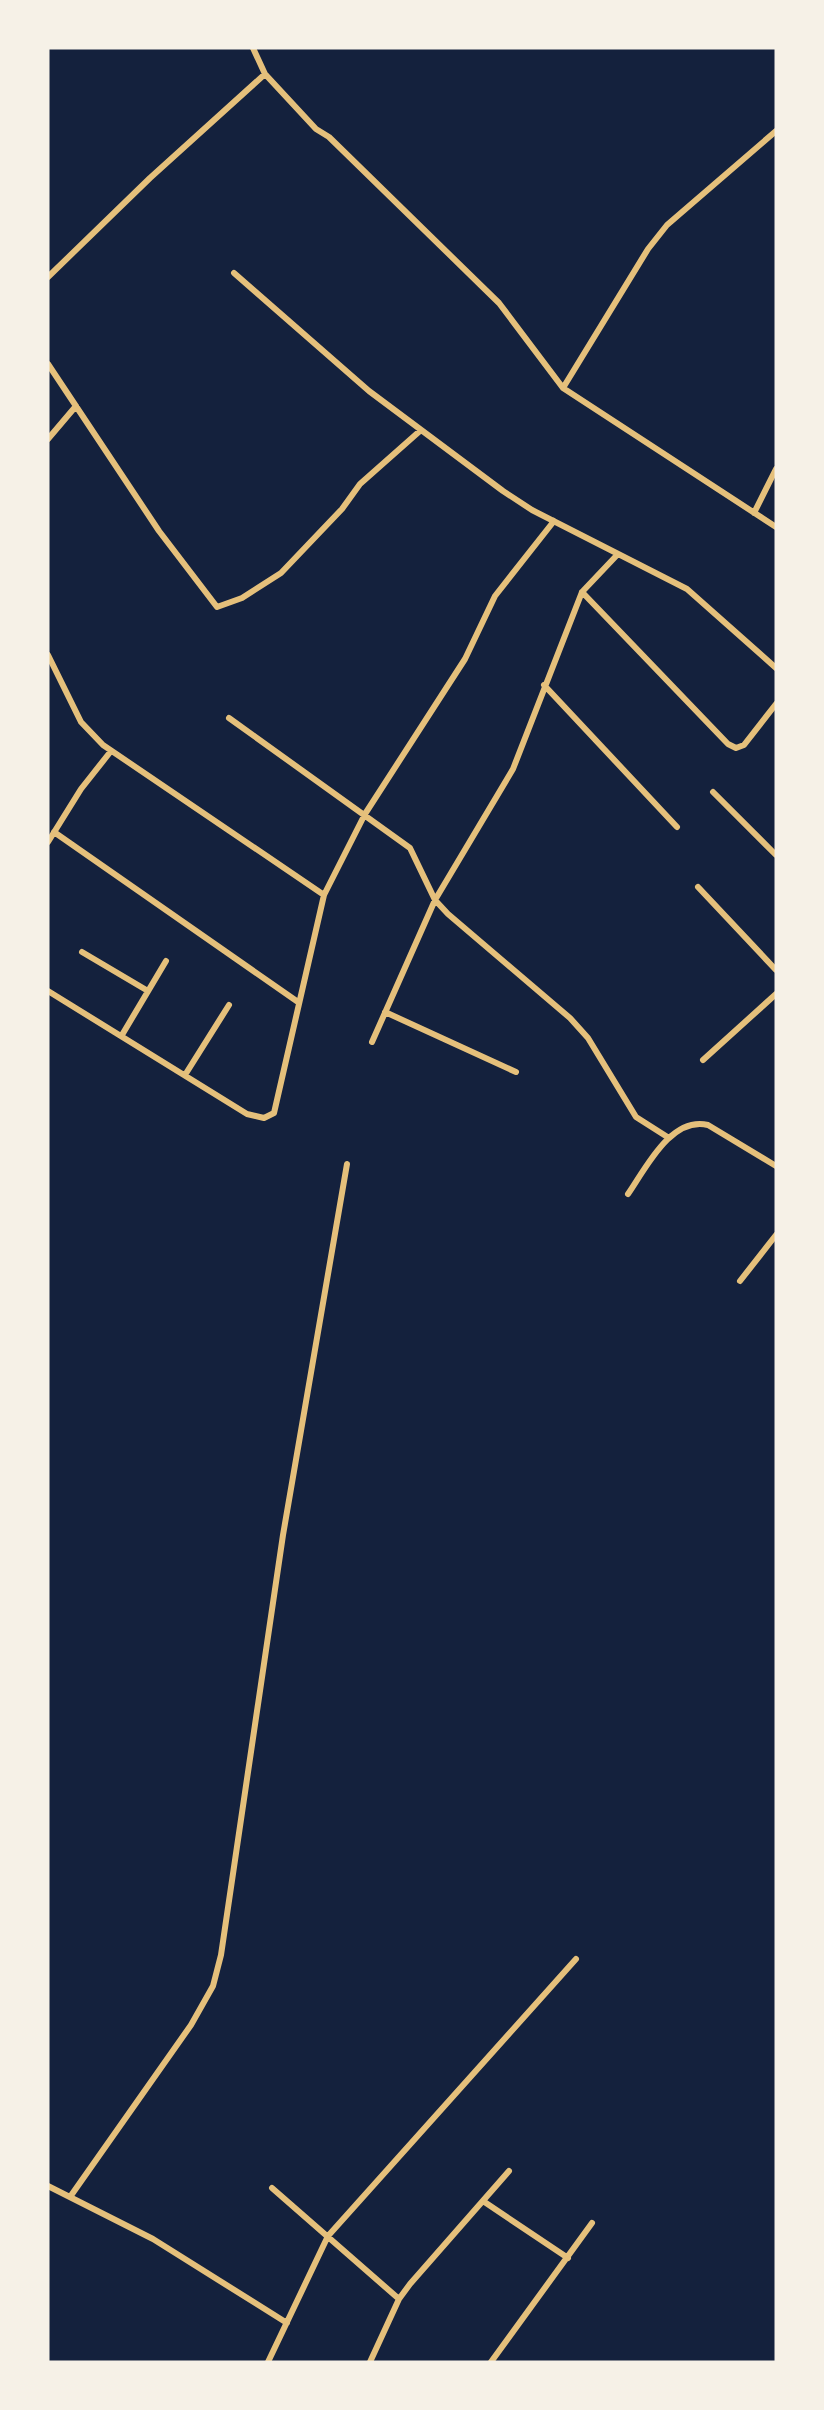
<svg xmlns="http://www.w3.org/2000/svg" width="824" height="2410" font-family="'Golos Text',sans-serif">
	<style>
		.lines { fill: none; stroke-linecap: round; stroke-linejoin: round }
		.minor { stroke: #e5c07b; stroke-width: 6 }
	</style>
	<rect width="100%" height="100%" fill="#14213d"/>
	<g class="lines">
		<path class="minor" d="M253 48 265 74 316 129 329 137 499 303 563 388 776 527
			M234 273 369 391 503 491 532 510 687 589 776 668
			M48 277 150 178 265 74
			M48 364 159 531 217 607 242 598 281 573 342 509 360 484 421 430
			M563 388 648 249 667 225 776 131
			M48 439 76 406
			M754 513 776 469
			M582 592 728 744 736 748 744 745 776 704
			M48 655 81 722 103 745 324 895
			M544 685 677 827
			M229 718 410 848 435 900 448 914 570 1018 588 1038 636 1117 669 1138
			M713 792 776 855
			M54 832 298 1002
			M48 842 81 789 111 751
			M698 887 776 970
			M82 952 148 991
			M48 991 247 1114 264 1118 274 1113 324 895 365 814 465 659 495 596 554 521
			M385 1012 516 1072
			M122 1035 166 961
			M372 1042 435 900 513 769 582 592 618 554
			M703 1060 776 994
			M185 1075 229 1005
			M628 1194C646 1168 671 1116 708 1125L776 1166
			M740 1281 776 1235
			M48 2186 153 2239 287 2323
			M272 2188 399 2299
			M70 2197 191 2025 213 1986 221 1955 283 1535 347 1164
			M483 2201 568 2258
			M268 2362 328 2236 576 1959
			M370 2362 399 2299 410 2284 509 2171
			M491 2362 592 2223"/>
	</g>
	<rect width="824" height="2410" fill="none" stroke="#f6f1e7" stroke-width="99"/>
</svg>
